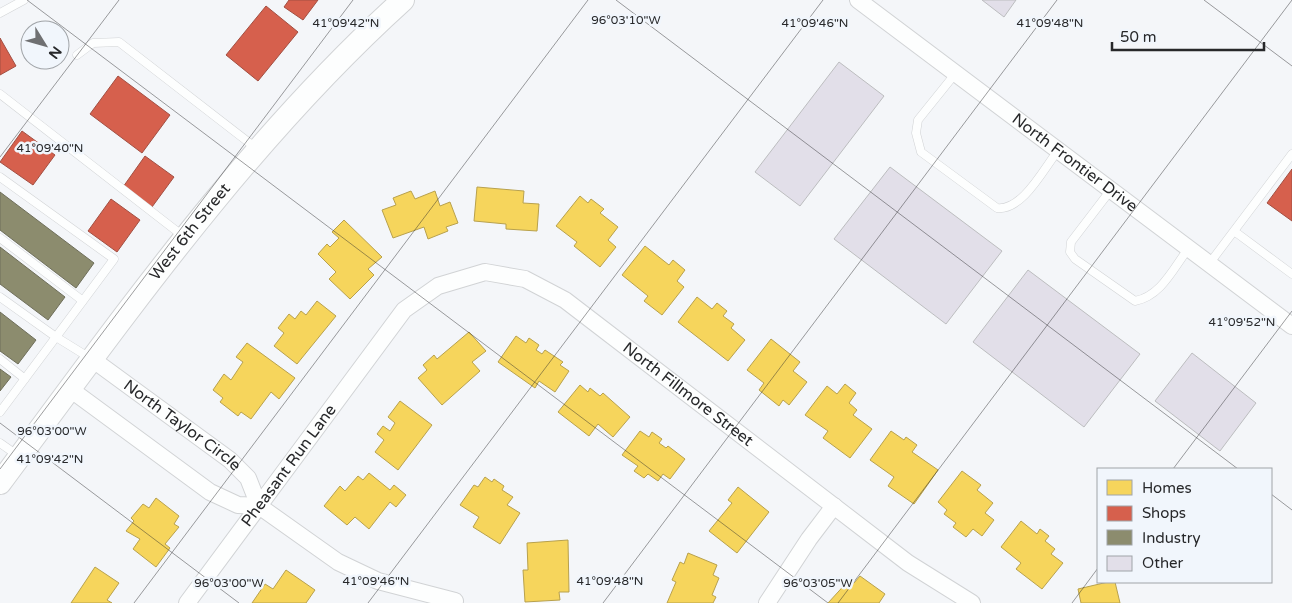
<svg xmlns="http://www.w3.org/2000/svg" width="1292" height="603" font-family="'Varela Round',sans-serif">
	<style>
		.homes { fill: #f6d55c; stroke: #b8a14d }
		.shops { fill: #d6604d; stroke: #a24f42 }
		.industry { fill: #8c8c6e; stroke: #6e6e5a }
		.building { fill: #e2dfe9; stroke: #bcbdbf }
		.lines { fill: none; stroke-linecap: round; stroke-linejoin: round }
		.service-casing { stroke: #d1d3d5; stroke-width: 9 }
		.minor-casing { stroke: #d1d3d5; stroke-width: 18 }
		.secondary-casing { stroke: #d1d3d5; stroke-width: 24 }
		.service { stroke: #fdfefe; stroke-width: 8 }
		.minor { stroke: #fdfefe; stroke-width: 16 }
		.secondary { stroke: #fdfefe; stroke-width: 22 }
		.ticks { fill: none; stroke: #27282a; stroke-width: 1; stroke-opacity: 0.45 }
		.labels { text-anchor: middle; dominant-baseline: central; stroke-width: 5; stroke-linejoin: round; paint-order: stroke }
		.street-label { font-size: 16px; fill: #27282a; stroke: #f1f6fc }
		.ticks-label { font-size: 12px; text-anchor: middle; fill: #27282a; stroke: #f1f6fc; stroke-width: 5; stroke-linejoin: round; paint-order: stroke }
	</style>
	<rect width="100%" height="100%" fill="#f4f6f9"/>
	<path class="homes" d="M477 187 524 191 523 203 539 204 537 231 506 229V224L474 221Z
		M411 191 415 199 435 191 440 206 450 202 458 223 446 227 448 231 428 239 424 227 393 238 382 210 396 205 393 198Z
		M580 196 588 203 591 199 604 209 600 213 618 227 608 240 616 247 600 267 574 246 577 242 556 226Z
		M344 220 382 257 368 269 374 275 350 299 329 279 336 272 318 254 327 244 330 247 339 238 332 232Z
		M645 246 669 265 673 260 685 270 677 281 684 287 662 315 644 301 648 296 622 275Z
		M697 297 712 309 717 303 727 311 723 316 734 324 731 328 745 340 728 361 678 322Z
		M317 301 336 316 297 364 274 346 284 333 278 328 289 314 295 319 301 311 306 315Z
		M469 332 486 351 472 362 480 371 442 405 418 378 427 370 423 365 434 355 437 359Z
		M516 336 526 343 529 338 539 345 536 350 542 354 545 350 563 362 560 365 569 371 555 392 539 381 535 388 498 362Z
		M771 339 800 362 793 371 807 382 789 405 783 400 779 406 759 390 764 383 747 370Z
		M247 343 295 378 279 399 271 392 251 419 241 412 238 416 220 402 223 398 213 390 224 374 231 380 243 362 236 357Z
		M845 384 856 393 849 403 857 410 853 415 872 429 850 458 823 438 828 431 805 415 827 386 837 394Z
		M580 385 588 392 590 388 600 396 603 393 630 417 613 437 598 424 589 436 558 412Z
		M400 401 432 425 398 470 375 452 384 440 377 434 383 426 390 431 395 423 388 417Z
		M640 431 649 437 652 432 662 439 659 443 666 448 668 446 685 459 670 479 663 474 658 481 648 474 644 478 634 471 638 466 622 455Z
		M891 431 904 440 906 437 917 445 912 452 938 470 914 504 888 486 894 477 870 460Z
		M962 471 981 485 977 490 993 503 985 513 994 520 982 536 973 529 966 537 953 527 956 523 944 514 947 510 938 502Z
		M369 473 390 490 394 485 406 495 396 507 390 502 369 529 355 517 347 525 324 506 340 486 345 491 358 476 363 480Z
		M485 477 492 482 494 479 504 486 502 490 513 497 507 505 520 513 500 544 473 527 479 517 460 505 474 485 478 487Z
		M738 487 769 512 737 553 709 531 732 503 728 500Z
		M156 498 179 516 174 524 179 527 165 544 170 548 156 567 133 549 140 539 126 531 134 521 131 518 143 504 149 508Z
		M1021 521 1037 534 1040 529 1049 536 1045 541 1055 549 1051 554 1063 563 1042 589 1016 569 1021 563 1001 547Z
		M568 540 569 592H559L560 600 525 602 523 570H528L527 543Z
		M688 553 717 565 713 575 719 578 712 595 716 597 713 603H667L676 582 672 580 680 562 684 564Z
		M95 567 119 583 107 600 112 603H71Z
		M286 570 315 590 306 603H252L265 584 273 589Z
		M860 576 885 594 879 603H828L849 580 854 583Z
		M1108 582H1115L1120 603H1081L1078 589Z"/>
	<path class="shops" d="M289 0H318L303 20 284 7Z
		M266 6 298 32 258 81 226 55Z
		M0 38 16 66 0 75Z
		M118 76 170 115 142 153 90 114Z
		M22 131 55 155 33 185 0 162Z
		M145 156 174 177 152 207 123 187Z
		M1292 169V221L1267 203Z
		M111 199 140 220 117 252 88 231Z"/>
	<path class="industry" d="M0 192 94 263 76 288 0 230Z
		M0 247 65 297 48 320 0 284Z
		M0 312 36 340 18 364 0 351Z
		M0 369 11 377 0 391Z"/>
	<path class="building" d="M982 0H1016L1004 17Z
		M839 62 884 96 800 206 755 172Z
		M890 167 1002 251 946 324 834 239Z
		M1028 270 1140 354 1084 427 973 342Z
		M1192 353 1256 403 1220 451 1155 401Z"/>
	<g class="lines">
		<defs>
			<path id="service" d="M0 13 24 0
				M77 55 93 43 119 42 256 148
				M955 74 918 120 916 133 921 152 997 208C1022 211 1043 170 1057 152
				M0 94 183 236
				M0 177 114 259 56 337 90 358
				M1110 191 1071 242 1070 252 1075 259 1135 301C1161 296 1173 269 1188 249
				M1234 231 1292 274
				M0 238 83 301
				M1209 264 1292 154
				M0 297 56 337 0 412
				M0 359 25 379
				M0 443 17 455"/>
			<g id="minor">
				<path id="s1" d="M858 0 1292 326"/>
				<path id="s2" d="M92 359 230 460 248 478 259 506"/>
				<path d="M70 389 210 492 238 505 259 506 338 562 378 581 455 601"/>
				<path id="s3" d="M187 603 404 310 438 286 485 272 525 279 565 300 908 563 972 603"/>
				<path d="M767 603 809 539 834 506"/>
			</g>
			<g id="secondary">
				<path id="s4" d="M0 483C125 315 247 141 403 0"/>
			</g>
		</defs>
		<use href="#service" class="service-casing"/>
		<use href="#minor" class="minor-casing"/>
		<use href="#secondary" class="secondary-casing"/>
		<use href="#service" class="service"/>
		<use href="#minor" class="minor"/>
		<use href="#secondary" class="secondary"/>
	</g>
	<path class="ticks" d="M27 0 828 603M616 0 1238 469M1204 0 1292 66M0 157 119 0M0 423 239 603M0 469 353 0M1173 469 1292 311M1271 494 1292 510M134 603 588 0M368 603 823 0M603 603 1057 0M838 603 1292 0M1072 603 1098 568"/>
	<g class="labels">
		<g class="street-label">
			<text stroke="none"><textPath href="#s1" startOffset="271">North Frontier Drive</textPath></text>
			<text stroke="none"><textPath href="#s4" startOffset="315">West 6th Street</textPath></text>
			<text stroke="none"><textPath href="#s3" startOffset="696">North Fillmore Street</textPath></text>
			<text stroke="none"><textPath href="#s2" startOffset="112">North Taylor Circle</textPath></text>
			<text stroke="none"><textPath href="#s3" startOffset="171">Pheasant Run Lane</textPath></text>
		</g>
	</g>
	<g class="ticks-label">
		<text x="626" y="24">96°03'10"W</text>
		<text x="346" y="27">41°09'42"N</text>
		<text x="815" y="27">41°09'46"N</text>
		<text x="1050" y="27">41°09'48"N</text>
		<text x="50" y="152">41°09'40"N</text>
		<text x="1242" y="326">41°09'52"N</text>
		<text x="52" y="435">96°03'00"W</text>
		<text x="50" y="463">41°09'42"N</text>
		<text x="376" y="585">41°09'46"N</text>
		<text x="610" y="585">41°09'48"N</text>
		<text x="229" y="587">96°03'00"W</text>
		<text x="818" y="587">96°03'05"W</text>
	</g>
	<rect x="1097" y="468" width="175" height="115" fill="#f1f6fc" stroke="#a0a4a8"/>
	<rect x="1107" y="480" width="25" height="15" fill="#f6d55c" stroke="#a0a4a8"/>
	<text x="1142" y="493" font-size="15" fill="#27282a">Homes</text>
	<rect x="1107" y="506" width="25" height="15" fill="#d6604d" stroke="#a0a4a8"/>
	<text x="1142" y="518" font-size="15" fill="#27282a">Shops</text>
	<rect x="1107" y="530" width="25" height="15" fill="#8c8c6e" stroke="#a0a4a8"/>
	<text x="1142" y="543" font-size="15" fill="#27282a">Industry</text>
	<rect x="1107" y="556" width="25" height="15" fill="#e2dfe9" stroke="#a0a4a8"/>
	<text x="1142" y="568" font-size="15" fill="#27282a">Other</text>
	<g transform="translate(45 45) rotate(127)"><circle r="24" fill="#f1f6fc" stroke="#a0a4a8"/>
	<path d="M0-4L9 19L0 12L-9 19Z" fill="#6f7072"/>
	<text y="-8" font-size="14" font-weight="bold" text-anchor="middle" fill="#27282a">N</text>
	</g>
	<path d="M1112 42v8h152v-8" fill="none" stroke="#27282a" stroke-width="2.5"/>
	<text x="1120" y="42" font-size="15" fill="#27282a" stroke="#f1f6fc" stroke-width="4" paint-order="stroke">50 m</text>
</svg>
